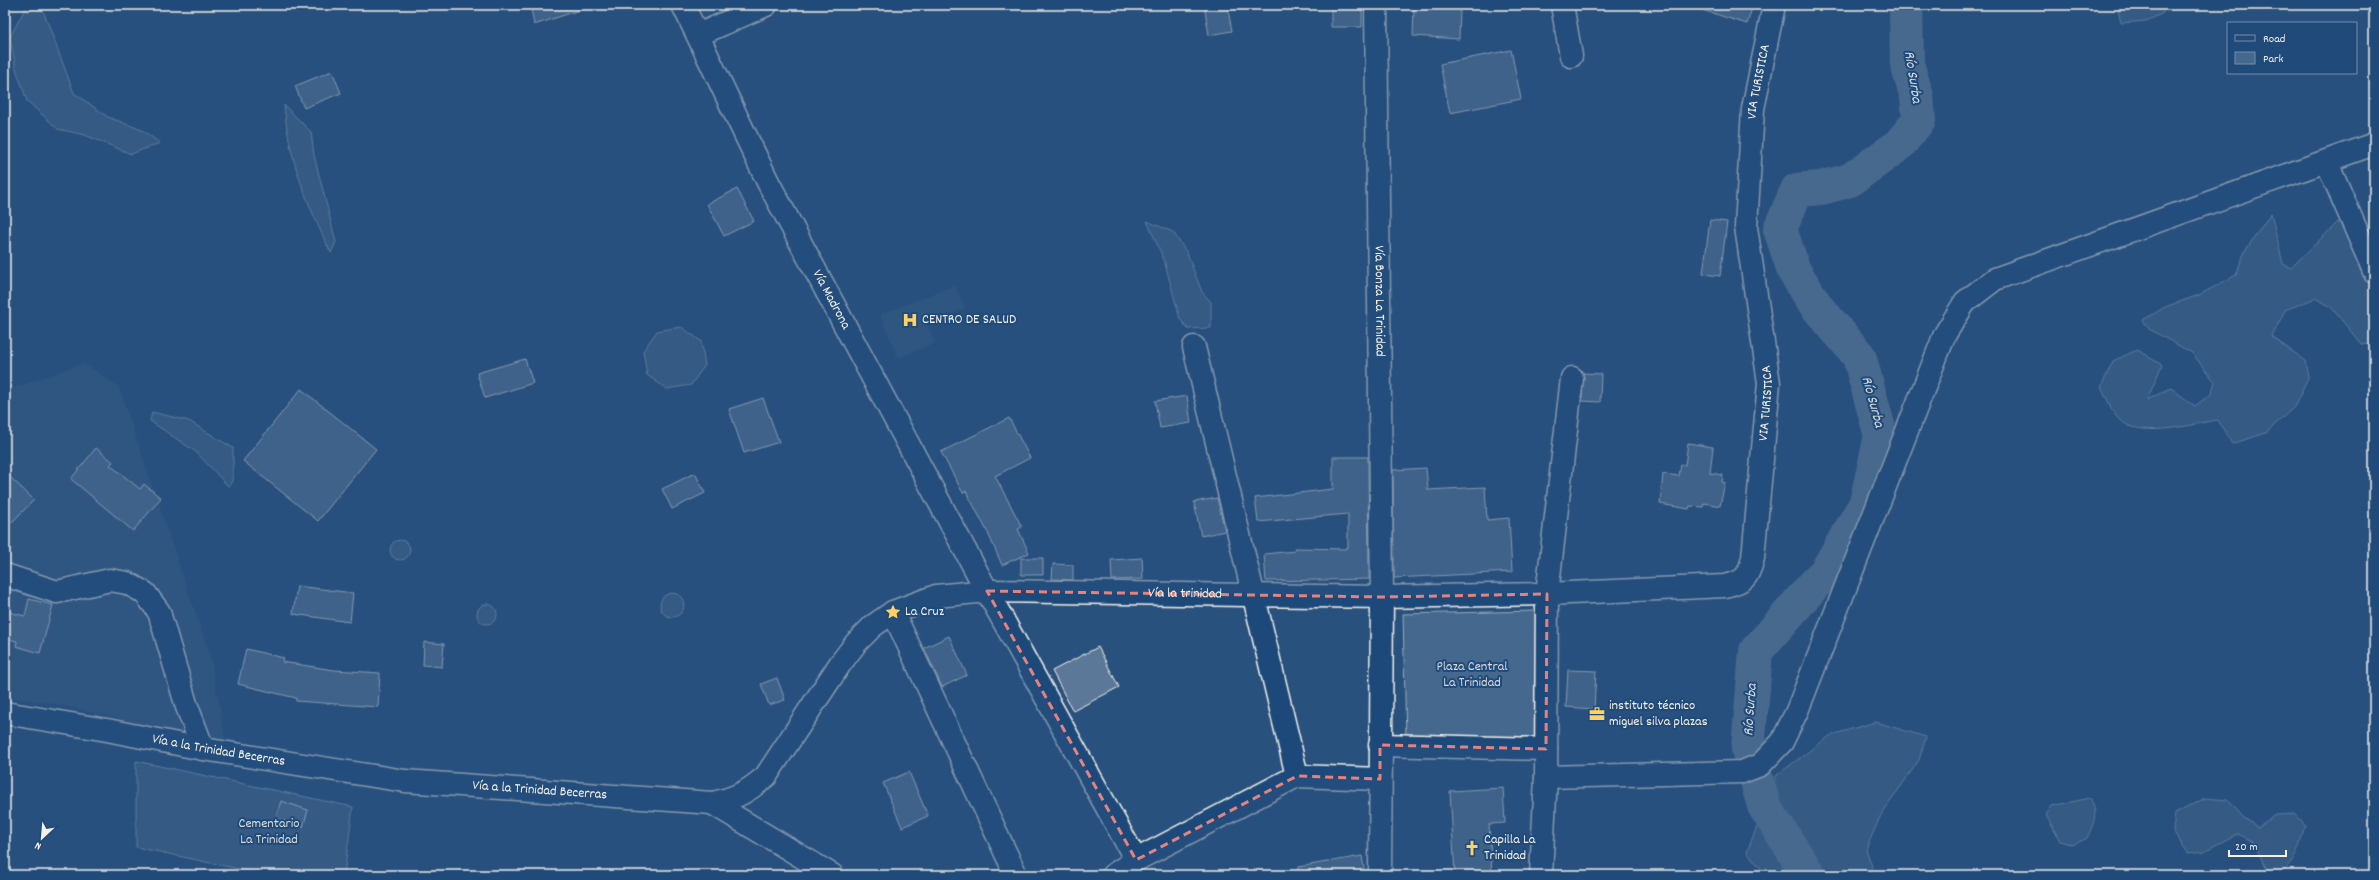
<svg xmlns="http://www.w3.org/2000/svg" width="2379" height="880" font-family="Dekko,sans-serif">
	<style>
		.built { fill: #375d86 }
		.green { fill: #45688e; stroke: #9cacbb }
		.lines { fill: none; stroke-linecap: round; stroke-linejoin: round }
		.river { stroke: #6e88a2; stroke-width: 34 }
		.building { fill: #5b7899; stroke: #f4f1e8 }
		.minor-casing { stroke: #f4f1e8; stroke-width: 25 }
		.minor { stroke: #1f4a7a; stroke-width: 22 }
		.marked { fill: none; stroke: #e4827e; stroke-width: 3; stroke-dasharray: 8 5; stroke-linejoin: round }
		.labels { text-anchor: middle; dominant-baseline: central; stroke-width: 4; stroke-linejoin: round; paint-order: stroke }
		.street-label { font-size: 14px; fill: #f4f1e8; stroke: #1f4a7a }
		.poi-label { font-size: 14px; fill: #f4f1e8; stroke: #1f4a7a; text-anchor: start }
		.park-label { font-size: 14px; fill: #dadcda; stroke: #1f4a7a }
		.water-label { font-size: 15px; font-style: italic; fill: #d9dcda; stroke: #1f4a7a }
	</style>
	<rect width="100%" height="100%" fill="#28517e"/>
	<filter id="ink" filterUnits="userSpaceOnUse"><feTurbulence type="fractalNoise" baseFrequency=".025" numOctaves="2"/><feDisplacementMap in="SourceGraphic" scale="8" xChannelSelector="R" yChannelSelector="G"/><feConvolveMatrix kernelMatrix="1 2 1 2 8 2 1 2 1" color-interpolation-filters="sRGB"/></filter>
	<g filter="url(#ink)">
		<path class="built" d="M955 285 965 308 927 324 935 343 898 358 880 315Z
			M84 363 119 387 211 659 226 743 51 703 5 697V391Z"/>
		<path class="green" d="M27 5H41L74 93 108 117 142 130 160 143 131 154 85 135 58 129 27 101 16 69 10 37Z
			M2117 5H2161L2163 13 2147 21 2121 23Z
			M284 105 311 132 314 155 336 242 331 253C307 203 289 161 284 105Z
			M2271 213 2283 264 2291 268 2338 222 2372 262 2374 345 2361 344 2331 307 2316 298 2285 310 2272 337 2306 361 2309 377 2294 407 2266 433 2232 444 2218 420C2191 424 2134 442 2115 415 2110 407 2106 396 2101 387L2113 361 2137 350 2162 365 2147 400 2171 388 2195 406 2211 394 2215 382 2192 353 2149 329 2143 320 2165 307 2199 295 2236 275 2245 251Z
			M1147 221 1173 232 1187 253 1202 292 1211 302V328L1188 329 1180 319 1164 260Z
			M681 327 701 341 705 365 691 385 667 389 647 375 643 351 657 331Z
			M152 412 189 421 233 448V478L229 487 196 452 150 421Z
			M390 550a10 10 0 1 1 20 0a10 10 0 1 1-20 0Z
			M660 605a12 12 0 1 1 24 0a12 12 0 1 1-24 0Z
			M477 614a10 10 0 1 1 20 0a10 10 0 1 1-20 0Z
			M1538 611 1541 737 1406 740 1403 614Z
			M1876 722 1926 737 1919 760 1881 815 1866 849 1875 875H1766L1747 852 1777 775 1831 735Z
			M136 761 353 807 344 875H267L136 847Z
			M2090 798C2099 813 2094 823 2087 838L2073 845 2060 841 2046 815 2052 806Z
			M2205 798 2228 800 2243 817 2257 827 2276 815 2294 814 2305 825C2300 843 2294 875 2270 875L2252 841 2237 834 2204 851 2188 853 2173 831 2175 814Z"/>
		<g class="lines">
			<path class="river" d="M1809 875 1764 806 1748 749 1756 651 1827 570 1866 503 1881 436 1859 356 1817 307 1794 271 1780 229 1797 190 1821 188 1850 180 1899 145 1919 120 1917 97 1907 64 1906 5"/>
		</g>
		<path class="building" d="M547 5H586V8L534 25 531 8Z
			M1204 5H1227L1232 31 1209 35Z
			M1331 5H1362V27H1331Z
			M1697 5H1744L1752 8 1747 24 1696 8Z
			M1414 6 1460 9 1459 39 1413 36Z
			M1511 50 1521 99 1450 113 1440 64Z
			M332 71 341 93 304 108 295 86Z
			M737 189 754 221 724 236 707 204Z
			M1710 220 1727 222 1720 276 1703 274Z
			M525 359 533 383 485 398 477 373Z
			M1583 373 1601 374 1600 402 1582 401Z
			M301 389 376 449 318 521 243 461Z
			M1187 396 1191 423 1160 428 1155 401Z
			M763 398 779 442 744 453 729 409Z
			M1009 418 1030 458 995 476 1022 527 1018 529 1029 553 1002 565 988 533 966 491 963 493 941 452Z
			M1688 443 1713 447 1710 473 1723 475 1722 482 1725 483 1720 506 1704 503 1703 507 1690 506 1689 509 1660 504 1663 474 1679 476 1681 464 1685 465Z
			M96 448 113 462 110 465 140 489 144 484 161 498 133 531 71 479Z
			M1333 457H1368L1369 579 1266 581 1264 554 1295 551V548L1345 549 1348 547V514L1258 522 1255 498 1333 489Z
			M1426 468 1428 490 1485 487 1487 520 1509 518 1512 572 1394 578 1393 470Z
			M5 472 34 500 5 529Z
			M695 473 705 493 672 509 662 489Z
			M1217 498 1225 531 1201 536 1194 502Z
			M1021 558H1043V575H1021Z
			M1142 558 1143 579 1112 580 1111 560Z
			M1053 564 1073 565V580L1052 579Z
			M297 586 353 593 350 622 293 614Z
			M29 599 53 605 40 653 16 646 17 641 5 638V611L25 616Z
			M949 636 967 675 942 687 924 648Z
			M424 642 444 644 442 667 423 665Z
			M1098 647 1119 687 1073 711 1052 671Z
			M246 649 284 658 282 662 334 670 380 673 378 707 296 701V698L238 684Z
			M1568 670 1596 671 1594 709 1566 707Z
			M777 678 785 700 769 705 761 684Z
			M909 772 928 816 902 827 883 783Z
			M1503 788 1505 823 1489 824 1492 875H1455L1450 791Z
			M281 801 308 810 303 827 276 818Z
			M1362 856 1365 875H1299L1298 867Z"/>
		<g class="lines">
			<defs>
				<g id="minor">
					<path id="s1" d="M683 5 768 182 987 591 1136 860"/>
					<path id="s2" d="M1376 5 1382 597 1380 875"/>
					<path d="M1562 5 1571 56"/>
					<path d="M698 35 766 5"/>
					<path d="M2327 162 2374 271"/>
					<path d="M1194 347 1297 776"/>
					<path d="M5 575 57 592 110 580 127 583 145 593 159 612 186 704 203 749"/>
					<path d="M893 612 1016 875"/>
					<path id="s3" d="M5 713 107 730 203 749 405 781 712 803C735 799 749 791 766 776L840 664 856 643 873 626 893 612 936 596 987 591 1382 597 1547 594 1725 586C1745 581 1748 578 1753 558L1769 383 1746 227 1753 109 1774 5"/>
					<path d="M1380 745 1546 749"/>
					<path d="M1546 777 1742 772 1760 765 1782 742 1797 711 1945 334 1965 302 1995 279 2374 144"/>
					<path d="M712 803 832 875"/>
					<path d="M1113 875 1136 860 1297 776 1380 779"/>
					<path d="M1541 875 1546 777 1547 594 1572 378"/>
				</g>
			</defs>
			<use href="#minor" class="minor-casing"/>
			<use href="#minor" class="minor"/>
		</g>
	</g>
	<path d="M0 0H2379V880H0ZM987 591 1382 597 1547 594 1546 749 1380 745V779L1297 776 1136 860Z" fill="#28517e" fill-opacity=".55" fill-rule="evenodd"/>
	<path class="marked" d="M987 591 1382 597 1547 594 1546 749 1380 745V779L1297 776 1136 860Z"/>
	<defs>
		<symbol id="hospital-bare" viewBox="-9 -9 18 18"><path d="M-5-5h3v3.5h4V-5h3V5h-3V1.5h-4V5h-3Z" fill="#ffd166" stroke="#1f4a7a" stroke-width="2.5" paint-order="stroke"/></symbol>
		<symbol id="sight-bare" viewBox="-9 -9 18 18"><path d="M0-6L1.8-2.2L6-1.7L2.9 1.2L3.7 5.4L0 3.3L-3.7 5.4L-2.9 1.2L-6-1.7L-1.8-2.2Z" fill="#ffd166" stroke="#1f4a7a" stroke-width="2.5" paint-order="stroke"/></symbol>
		<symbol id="office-bare" viewBox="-9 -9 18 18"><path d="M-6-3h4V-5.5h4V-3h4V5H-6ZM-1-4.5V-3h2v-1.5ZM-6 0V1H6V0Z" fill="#ffd166" stroke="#1f4a7a" stroke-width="2.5" paint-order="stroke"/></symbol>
		<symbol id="church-bare" viewBox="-9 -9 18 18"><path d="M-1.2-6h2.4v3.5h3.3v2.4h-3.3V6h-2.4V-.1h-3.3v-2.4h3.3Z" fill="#ffd166" stroke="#1f4a7a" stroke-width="2.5" paint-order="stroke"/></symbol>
	</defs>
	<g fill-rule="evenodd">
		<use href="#hospital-bare" x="899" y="309" width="22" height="22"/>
		<use href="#sight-bare" x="882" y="601" width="22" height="22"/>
		<use href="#office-bare" x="1586" y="703" width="22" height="22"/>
		<use href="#church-bare" x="1461" y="837" width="22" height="22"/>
	</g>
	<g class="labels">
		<g class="street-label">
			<text stroke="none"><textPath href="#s3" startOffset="2342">VIA TURISTICA</textPath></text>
			<text stroke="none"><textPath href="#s1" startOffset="330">Vía Madrona</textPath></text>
			<text stroke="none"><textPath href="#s2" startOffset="296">Vía Bonza La Trinidad</textPath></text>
			<text stroke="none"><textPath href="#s3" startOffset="2018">VIA TURISTICA</textPath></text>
			<text stroke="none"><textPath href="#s3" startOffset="1279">Vía la trinidad</textPath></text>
			<text stroke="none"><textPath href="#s3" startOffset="217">Vía a la Trinidad Becerras</textPath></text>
			<text stroke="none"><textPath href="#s3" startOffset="541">Vía a la Trinidad Becerras</textPath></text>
		</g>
		<g class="poi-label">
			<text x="922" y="320">CENTRO DE SALUD</text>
			<text x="905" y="612">La Cruz</text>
			<text x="1609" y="706">instituto técnico<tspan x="1609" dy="16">miguel silva plazas</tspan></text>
			<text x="1484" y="840">Capilla La<tspan x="1484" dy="16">Trinidad</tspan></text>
		</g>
		<g class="park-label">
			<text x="1472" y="667">Plaza Central<tspan x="1472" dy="16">La Trinidad</tspan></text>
			<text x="269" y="824">Cementario<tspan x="269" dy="16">La Trinidad</tspan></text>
		</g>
		<g class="water-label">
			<text transform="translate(1912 77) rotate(81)">Río Surba</text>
			<text transform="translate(1872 402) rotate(75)">Río Surba</text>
			<text transform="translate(1751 710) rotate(-86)">Río Surba</text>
		</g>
	</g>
	<rect width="2379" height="880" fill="none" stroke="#1f4a7a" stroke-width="20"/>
	<rect x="10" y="10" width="2359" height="860" fill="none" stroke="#f4f1e8" stroke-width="1.5" filter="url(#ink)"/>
	<rect x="2227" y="22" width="130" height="52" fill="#1f4a7a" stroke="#748da6"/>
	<rect x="2235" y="35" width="20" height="6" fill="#1f4a7a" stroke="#748da6"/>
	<text x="2263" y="42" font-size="12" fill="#f4f1e8">Road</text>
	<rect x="2235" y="52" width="20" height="12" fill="#45688e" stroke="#748da6"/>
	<text x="2263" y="62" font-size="12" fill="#f4f1e8">Park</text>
	<g transform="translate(42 838) rotate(206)" stroke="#1f4a7a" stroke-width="3" paint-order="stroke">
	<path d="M0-3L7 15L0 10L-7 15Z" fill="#f4f1e8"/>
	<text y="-6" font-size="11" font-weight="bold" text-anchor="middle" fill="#f4f1e8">N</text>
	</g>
	<path d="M2229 850v6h57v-6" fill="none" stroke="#f4f1e8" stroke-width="2"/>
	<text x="2235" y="850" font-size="12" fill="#f4f1e8" stroke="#1f4a7a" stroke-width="3" paint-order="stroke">20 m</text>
</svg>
